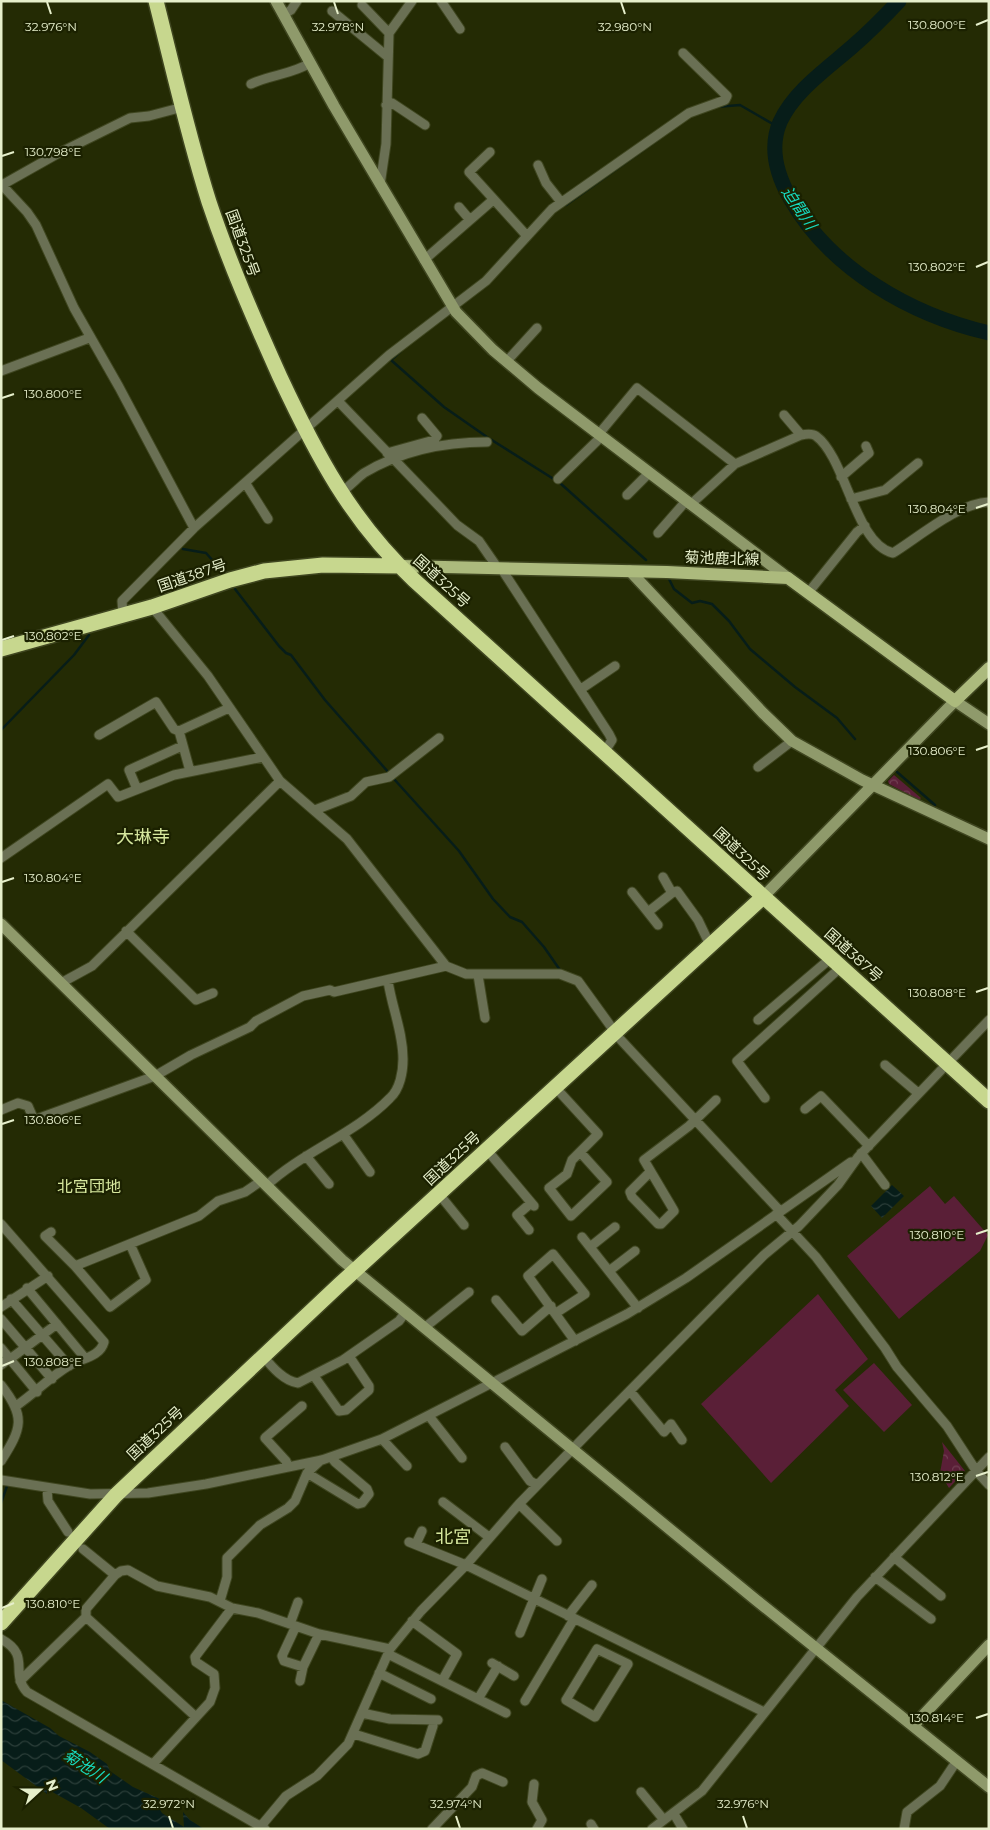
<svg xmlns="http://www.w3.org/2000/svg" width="990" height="1830" font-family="Montserrat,'Noto Sans JP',sans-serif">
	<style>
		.forest { fill: url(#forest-crowns) }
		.pitch { fill: #5a1f37 }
		.water { fill: url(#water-waves) }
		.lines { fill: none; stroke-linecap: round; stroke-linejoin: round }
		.stream { stroke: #071d19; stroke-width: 2.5 }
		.river { stroke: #071d19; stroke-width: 15 }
		.street-casing { stroke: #3f4620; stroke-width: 11 }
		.secondary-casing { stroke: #3f4620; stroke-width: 14 }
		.primary-casing { stroke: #3f4620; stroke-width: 15 }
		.highway-casing { stroke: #3f4620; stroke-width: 18 }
		.street { stroke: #6a7054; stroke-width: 9 }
		.secondary { stroke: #8f9a6b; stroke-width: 11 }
		.primary { stroke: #acba7d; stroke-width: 12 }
		.highway { stroke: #c7d78e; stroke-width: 15 }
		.ticks { fill: none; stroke: #e6efcb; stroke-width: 2 }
		.labels { text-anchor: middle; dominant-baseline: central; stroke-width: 4.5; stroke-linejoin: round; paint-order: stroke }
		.street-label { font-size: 15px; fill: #e6efcb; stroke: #1b2100 }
		.water-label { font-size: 16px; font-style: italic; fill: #17dbbf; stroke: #1b2100 }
		.neighbourhood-label { font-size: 16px; fill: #d6e79d; stroke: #1b2100 }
		.quarter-label { font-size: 18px; fill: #d6e79d; stroke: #1b2100 }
		.ticks-label { font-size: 12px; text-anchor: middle; fill: #e6efcb; stroke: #1b2100; stroke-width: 4.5; stroke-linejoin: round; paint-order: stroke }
	</style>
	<defs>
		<pattern id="forest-crowns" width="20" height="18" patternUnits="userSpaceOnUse" patternTransform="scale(1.25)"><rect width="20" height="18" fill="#5a1f37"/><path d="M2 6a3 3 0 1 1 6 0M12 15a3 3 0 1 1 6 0" fill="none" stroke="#724053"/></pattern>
		<pattern id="water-waves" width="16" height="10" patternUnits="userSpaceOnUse" patternTransform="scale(1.25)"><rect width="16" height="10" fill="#071d19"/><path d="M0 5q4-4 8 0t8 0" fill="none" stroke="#2b3e39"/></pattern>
	</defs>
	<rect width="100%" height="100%" fill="#242b04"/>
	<path class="forest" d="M894 775 921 798 919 800 889 784 888 781Z
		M942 1442 965 1471 949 1488 940 1473 944 1451Z"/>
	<path class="pitch" d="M930 1186 945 1204 954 1196 988 1235 980 1251 899 1319 847 1256Z
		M818 1294 868 1359 835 1390 849 1406 771 1483 701 1404Z
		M874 1363 912 1405 884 1432 843 1390Z"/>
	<path class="water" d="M892 1185 904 1196 882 1218 871 1206Z
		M1 1700 50 1728 59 1736 90 1752 107 1764 110 1771 133 1787 160 1799 157 1805 162 1813 184 1827 183 1812 190 1820 204 1829H110L81 1808 47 1789V1794L1 1760Z"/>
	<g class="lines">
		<path class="stream" d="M716 107 740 105 778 127
			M566 205 659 139
			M401 351 391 360 444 407 487 437 560 483 646 560
			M183 549 206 553 223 572
			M669 579 674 589 692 603 700 601 712 604 729 621 750 649 795 687 837 718 855 739
			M235 589 279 646 286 653 291 655 325 700 389 773
			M1 730 74 655 89 635
			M897 772 935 805
			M394 779 459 851 493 899 510 917 522 922 544 947 560 970
			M1 1503 7 1486"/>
		<path class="river" d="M899 1C884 17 869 32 853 46 828 68 794 91 780 122 769 148 777 175 790 198 830 269 911 315 989 333"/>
		<defs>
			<path id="street" d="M441 1 460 29
				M362 5 389 33
				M332 11 388 57
				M283 15 291 10 297 1
				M251 84C270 75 293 74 310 63
				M386 105 392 103 425 125
				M490 152 469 172 527 236
				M538 165 546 183 561 202
				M1 184 27 212 36 225 74 308 119 387 194 528
				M2 185 57 154 130 118 149 116 183 107
				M380 185 386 144 389 33 412 1
				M459 207 470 220
				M424 260 493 200
				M506 362 537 328
				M1 371 89 338
				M339 402 457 525 479 541 497 567
				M784 415 801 435
				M598 435 637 388 735 464
				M387 453 434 440 437 436 422 418
				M841 477 869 453 866 446
				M558 479 601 437
				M246 484 268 519
				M340 493C349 487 356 479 364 473 401 451 445 442 487 442
				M627 495 649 473
				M851 499 885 490 918 463
				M690 505 735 464 801 435C806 434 812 433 816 436 846 458 855 544 893 553 919 537 958 503 989 502
				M658 533 686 501
				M501 568 609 734 612 740 605 751
				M808 593 857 532 865 526
				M152 607 208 676 280 781 347 839 446 966 466 974H560L578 981 620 1039 780 1211
				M123 615 122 601 194 528 389 355 486 281 552 209 689 113 725 100 727 96 683 53
				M581 689 615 666
				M179 731 190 771
				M99 735 156 702 174 729 179 731 229 708
				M758 767 792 741
				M137 789 129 770 182 746
				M315 810 351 796 366 782 389 777 439 738
				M1 858 108 784 118 797 174 775 263 757
				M663 877 672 893
				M632 892 658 925
				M648 912 672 893 677 891 698 920 710 945
				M126 931 196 1000 213 993
				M478 975 485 1018
				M61 983 92 966 280 781
				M758 1020 831 958
				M885 1065 918 1093
				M555 1087 598 1134 572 1160 567 1174 549 1188 571 1216 607 1182 580 1152
				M765 1098 737 1061 841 967
				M805 1109 821 1096 869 1146
				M1 1110 18 1103 28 1106 34 1120 155 1076 191 1055 250 1027 256 1021 303 996 330 990 334 992 446 966
				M343 1134 370 1172
				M487 1150 534 1206
				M861 1153 885 1185
				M306 1156 329 1184
				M650 1172 630 1192 632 1197 658 1224H661L674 1211 673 1209 644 1160 689 1126 716 1100
				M266 1186C302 1152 355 1134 390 1098 400 1089 403 1072 403 1059 403 1032 392 1008 388 981
				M439 1194 464 1225
				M776 1214 816 1257 885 1348 897 1367 947 1426 977 1472 989 1485
				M1 1224 104 1342C100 1357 82 1358 70 1365 51 1376 35 1393 16 1406
				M529 1230 517 1215 531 1203
				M51 1232 45 1236 75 1266 199 1216 218 1201 245 1192 261 1181
				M582 1237 638 1308
				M590 1247 615 1227
				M75 1266 110 1307 146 1280 130 1244
				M609 1271 635 1251
				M27 1288 85 1358
				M11 1299 69 1366
				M496 1300 522 1331 551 1306
				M1 1307 48 1276
				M556 1313 585 1294 553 1254 528 1276 575 1341
				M1 1319 52 1379
				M424 1328 469 1292
				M1 1348 37 1392
				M263 1356C272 1367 284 1381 298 1383L343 1360 399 1321 405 1313
				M10 1359 57 1324
				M1 1365 10 1358
				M314 1376 339 1411 346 1410 369 1390V1386L349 1356
				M1 1385C26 1417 22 1428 1 1461
				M630 1391 664 1432 671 1424 682 1440
				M429 1416 462 1458
				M382 1439 407 1466
				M505 1447 530 1481 537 1485
				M288 1467 286 1461 265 1438 302 1406
				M307 1473 358 1504 362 1503 369 1494 367 1489 335 1462 331 1457
				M1 1480 90 1494 148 1493 206 1484 322 1460 382 1439 627 1314 686 1278 851 1162
				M47 1489 48 1501 68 1532
				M443 1502 489 1537
				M519 1504 557 1541
				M409 1542 466 1565 764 1712
				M416 1544 422 1531
				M83 1549 115 1575
				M894 1557 941 1596
				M875 1577 931 1619
				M220 1601 227 1577V1558L260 1525 288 1508 295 1501 307 1473 321 1460
				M568 1616 592 1585
				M412 1621 457 1654 442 1681
				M290 1624 298 1602
				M296 1626 282 1656 284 1661 303 1667
				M520 1633 542 1579
				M1 1639C32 1656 9 1672 27 1692L265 1829
				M597 1649 628 1664 595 1717 566 1700Z
				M388 1654 506 1713
				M492 1663 514 1676
				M379 1673 431 1699
				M20 1681 86 1617
				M300 1681 303 1667 319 1634
				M478 1699 498 1666
				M525 1701 574 1619
				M362 1713 390 1719 438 1720
				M196 1717 86 1617V1609L115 1575 121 1571 128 1570 157 1586 210 1597 232 1608 258 1613 319 1634 390 1649
				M354 1734 418 1754 425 1751 433 1726
				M153 1764 210 1702 215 1688 214 1674 196 1662 195 1657 232 1608
				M534 1784 532 1802 542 1820 537 1829
				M641 1792 664 1820
				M674 1814 683 1829
				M591 1824 594 1829
				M261 1826 286 1796 317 1776 348 1744 390 1649 421 1611 466 1565 519 1504 596 1425 764 1255 799 1226 838 1185 858 1157 989 1020
				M432 1829 472 1787 476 1776 482 1773 503 1782
				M652 1829 702 1791 857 1597 989 1457
				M904 1829 907 1812 940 1786 956 1762"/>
			<path id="secondary" d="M276 1 334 106 456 312 493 350 538 388 788 578
				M630 571 763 713 792 741 862 780 989 839
				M763 897 955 701 989 724
				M1 924 342 1260 756 1600 989 1787
				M914 1725 989 1645"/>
			<path id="primary" d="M400 566 667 572 788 578 955 701 989 668"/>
			<path id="highway" d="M156 1C173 68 188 136 209 202 229 262 254 319 280 377 316 454 351 521 414 580L989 1101
				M1 649 152 607 230 580 264 571 323 565 400 566
				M1 1623 116 1495 339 1285 763 897"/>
		</defs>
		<use href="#street" class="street-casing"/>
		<use href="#secondary" class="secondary-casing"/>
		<use href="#primary" class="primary-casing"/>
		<use href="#highway" class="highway-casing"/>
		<use href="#street" class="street"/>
		<use href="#secondary" class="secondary"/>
		<use href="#primary" class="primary"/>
		<use href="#highway" class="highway"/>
	</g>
	<path class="ticks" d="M47 2 51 14M334 2 338 14M621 2 625 14M976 25 988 20M2 156 14 152M976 267 988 262M2 398 14 394M976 508 988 504M2 640 14 636M976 750 988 746M2 882 14 878M976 992 988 988M2 1124 14 1120M976 1234 988 1230M2 1366 14 1361M976 1476 988 1472M2 1608 14 1603M976 1718 988 1714M169 1816 173 1828M456 1816 460 1828M743 1816 747 1828"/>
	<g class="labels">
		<g class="street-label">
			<text transform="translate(243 243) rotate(70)">国道325号</text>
			<text transform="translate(722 558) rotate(2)">菊池鹿北線</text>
			<text transform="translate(192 575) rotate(-19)">国道387号</text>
			<text transform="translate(442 581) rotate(42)">国道325号</text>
			<text transform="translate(742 854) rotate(43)">国道325号</text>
			<text transform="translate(854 955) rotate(42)">国道387号</text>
			<text transform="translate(452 1158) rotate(-43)">国道325号</text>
			<text transform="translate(155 1433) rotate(-43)">国道325号</text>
		</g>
		<g class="water-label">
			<text transform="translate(799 208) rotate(56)">迫間川</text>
			<text transform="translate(85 1766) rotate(33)">菊池川</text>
		</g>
		<g class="neighbourhood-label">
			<text x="89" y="1186">北宮団地</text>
		</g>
		<g class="quarter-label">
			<text x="143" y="837">大琳寺</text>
			<text x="453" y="1537">北宮</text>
		</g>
	</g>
	<g class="ticks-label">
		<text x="937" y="29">130.800°E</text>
		<text x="51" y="31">32.976°N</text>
		<text x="338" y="31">32.978°N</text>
		<text x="625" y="31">32.980°N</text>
		<text x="53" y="156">130.798°E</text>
		<text x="937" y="271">130.802°E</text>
		<text x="53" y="398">130.800°E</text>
		<text x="937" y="513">130.804°E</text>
		<text x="53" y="640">130.802°E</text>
		<text x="937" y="755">130.806°E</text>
		<text x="53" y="882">130.804°E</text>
		<text x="937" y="997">130.808°E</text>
		<text x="53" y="1124">130.806°E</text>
		<text x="937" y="1239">130.810°E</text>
		<text x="53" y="1366">130.808°E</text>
		<text x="937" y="1481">130.812°E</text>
		<text x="53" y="1608">130.810°E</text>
		<text x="937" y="1722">130.814°E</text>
		<text x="169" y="1808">32.972°N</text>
		<text x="456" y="1808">32.974°N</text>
		<text x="743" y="1808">32.976°N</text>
	</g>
	<rect width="990" height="1830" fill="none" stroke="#e6efcb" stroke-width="5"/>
	<g transform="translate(40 1790) rotate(69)" stroke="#1b2100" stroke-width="4" paint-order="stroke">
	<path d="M0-4L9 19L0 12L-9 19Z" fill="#e6efcb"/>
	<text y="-8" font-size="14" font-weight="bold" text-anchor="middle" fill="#e6efcb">N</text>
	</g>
</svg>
